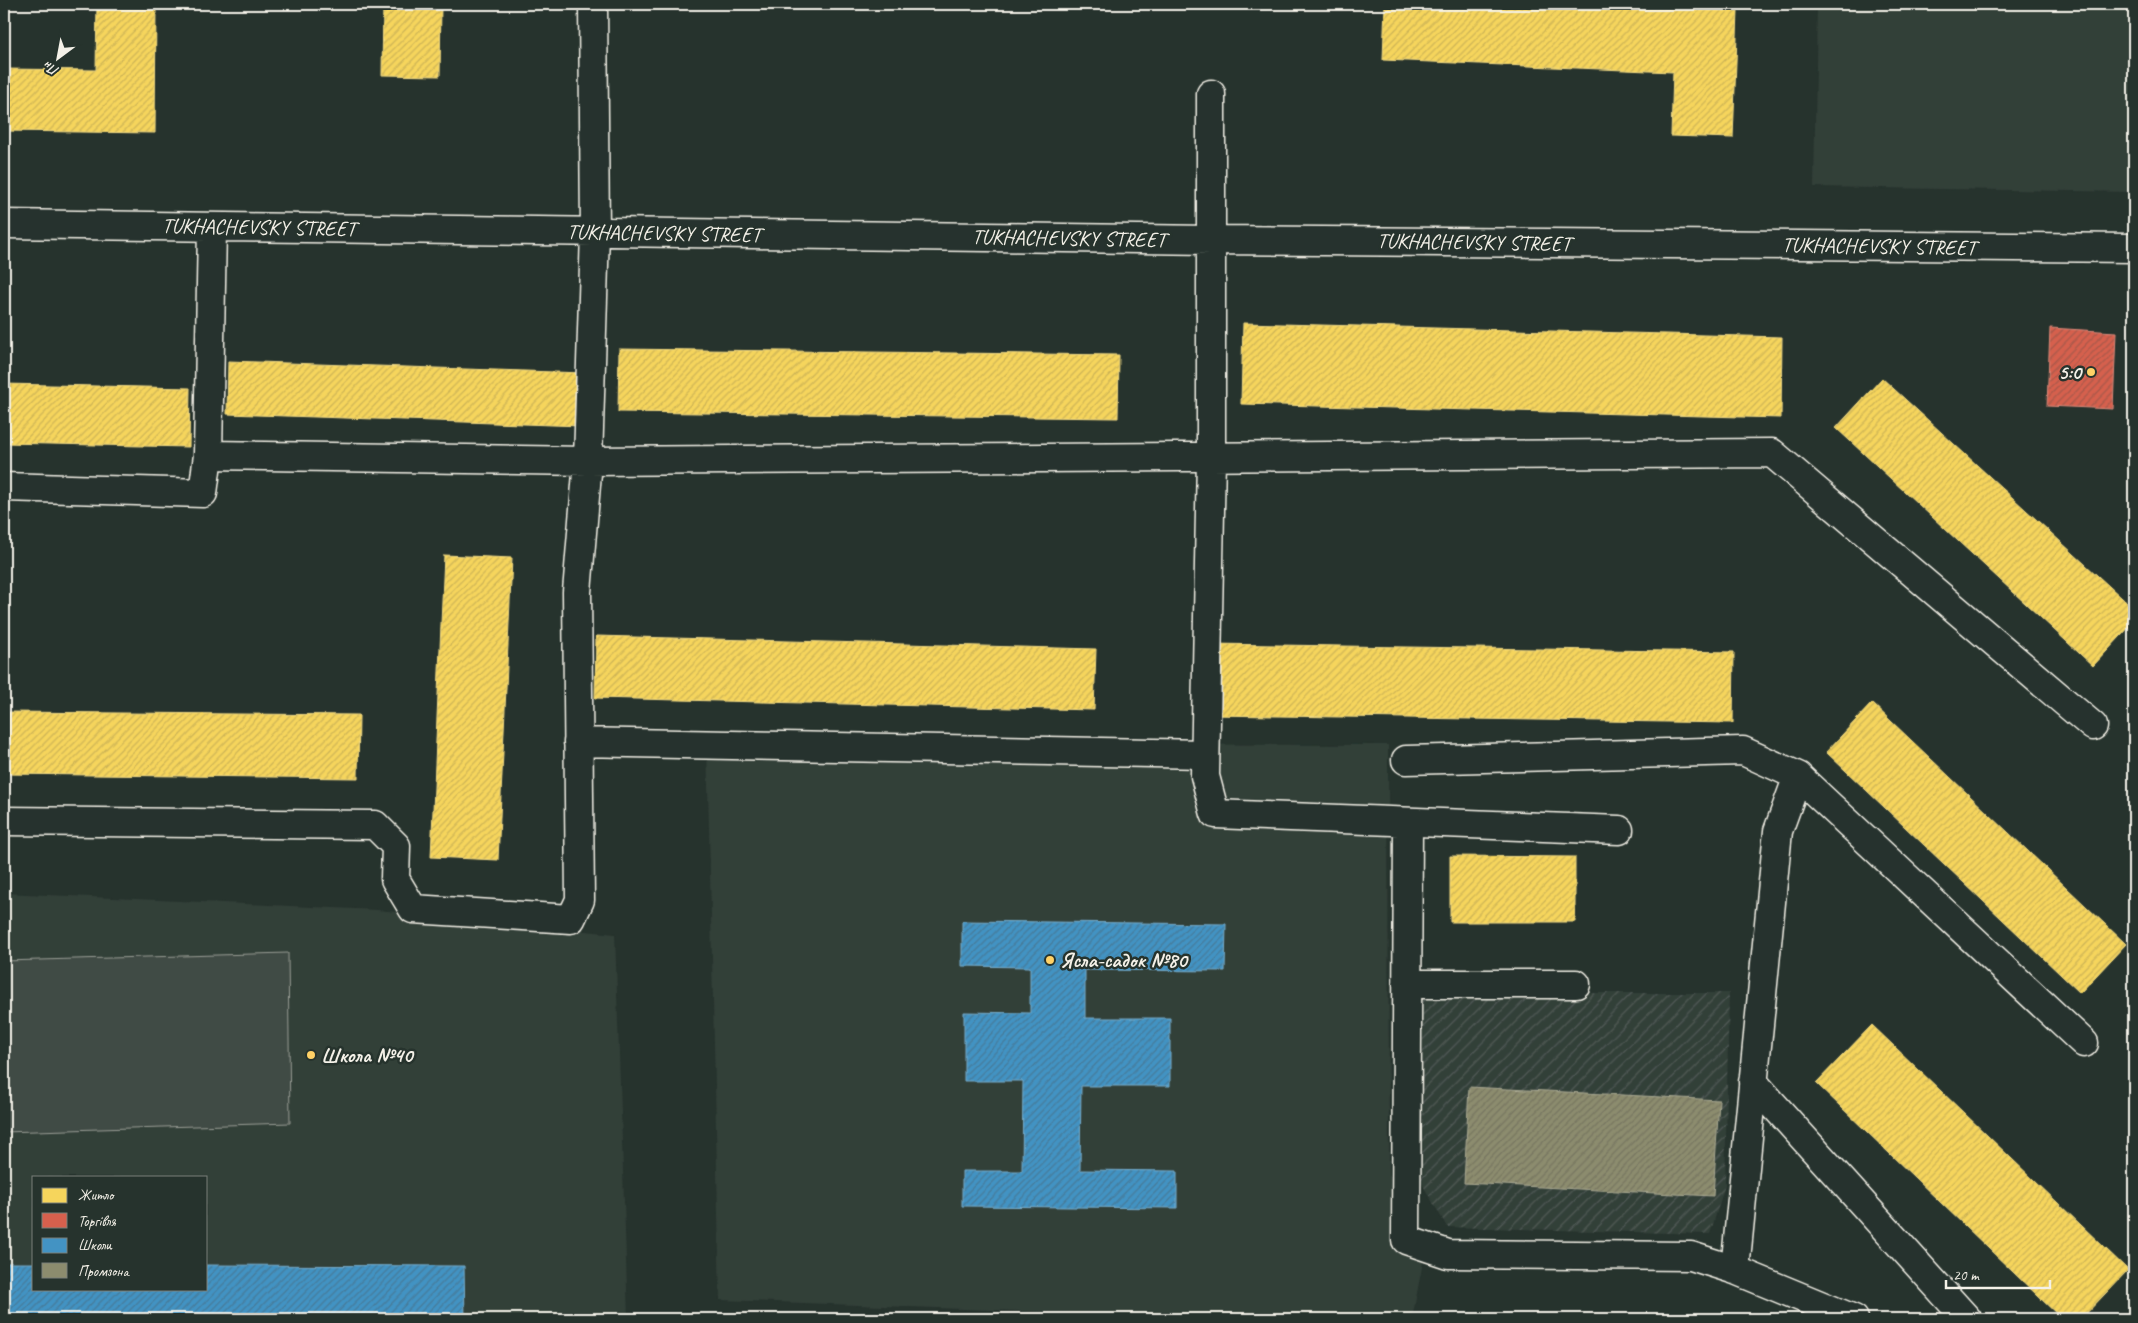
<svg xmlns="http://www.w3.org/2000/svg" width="2138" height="1323" font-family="Caveat,sans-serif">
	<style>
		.built { fill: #333f39; fill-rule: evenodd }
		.industrial { fill: url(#industrial-furrows) }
		.green { fill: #414b45; stroke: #9a9e96 }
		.homes { fill: url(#homes-hatch); stroke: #f5dd86 }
		.shops { fill: url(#shops-hatch); stroke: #df8c7c }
		.schools { fill: url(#schools-hatch); stroke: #78afce }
		.industry { fill: url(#industry-hatch); stroke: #abaa93 }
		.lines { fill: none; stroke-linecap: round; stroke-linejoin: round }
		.minor-casing { stroke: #f4f1e8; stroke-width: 31 }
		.minor { stroke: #26332d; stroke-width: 28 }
		.poi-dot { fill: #ffd166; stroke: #26332d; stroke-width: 2 }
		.labels { text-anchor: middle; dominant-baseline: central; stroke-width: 5; stroke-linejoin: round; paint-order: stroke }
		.street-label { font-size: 21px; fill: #f4f1e8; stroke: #26332d }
		.poi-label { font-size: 21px; font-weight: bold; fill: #f4f1e8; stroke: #26332d; text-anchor: start }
	</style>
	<defs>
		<pattern id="industrial-furrows" width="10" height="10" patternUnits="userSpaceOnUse" patternTransform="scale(1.25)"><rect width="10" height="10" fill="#333f39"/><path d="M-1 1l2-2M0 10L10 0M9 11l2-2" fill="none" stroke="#515b56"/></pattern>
		<pattern id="homes-hatch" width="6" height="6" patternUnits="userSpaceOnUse" patternTransform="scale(1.25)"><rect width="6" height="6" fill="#f6d55c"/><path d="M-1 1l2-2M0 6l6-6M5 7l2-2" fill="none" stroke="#cbb256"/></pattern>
		<pattern id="shops-hatch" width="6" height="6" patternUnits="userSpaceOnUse" patternTransform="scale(1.25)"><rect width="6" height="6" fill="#d6604d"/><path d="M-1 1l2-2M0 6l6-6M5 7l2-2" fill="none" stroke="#a5584b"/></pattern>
		<pattern id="schools-hatch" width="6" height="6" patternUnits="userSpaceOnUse" patternTransform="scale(1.25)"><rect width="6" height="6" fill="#4393c3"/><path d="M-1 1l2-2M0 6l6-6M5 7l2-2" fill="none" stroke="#457997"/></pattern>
		<pattern id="industry-hatch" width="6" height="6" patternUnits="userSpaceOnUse" patternTransform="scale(1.25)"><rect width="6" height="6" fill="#8c8c6e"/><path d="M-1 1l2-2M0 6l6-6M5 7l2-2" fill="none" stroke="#757460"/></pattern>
	</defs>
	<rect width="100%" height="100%" fill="#26332d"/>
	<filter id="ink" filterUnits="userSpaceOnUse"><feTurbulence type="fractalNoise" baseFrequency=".02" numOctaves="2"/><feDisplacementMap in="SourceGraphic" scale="10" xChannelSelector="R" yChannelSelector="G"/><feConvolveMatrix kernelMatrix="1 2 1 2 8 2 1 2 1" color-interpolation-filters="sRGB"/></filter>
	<g filter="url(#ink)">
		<path class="built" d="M1817 4H2134V192L1814 187Z
			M707 743 1388 745 1389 1174 1428 1236 1412 1319H1232L720 1300Z
			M4 893 377 910 615 934 628 1319H4ZM34 1177H206V1289H34Z"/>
		<path class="industrial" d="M1423 993H1729L1725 1185 1710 1234 1447 1227 1421 1182Z"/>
		<path class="green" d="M288 953 290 1123 4 1132V961Z"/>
		<path class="homes" d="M97 4H156L155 133 4 131V69L96 70Z
			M383 4H441L440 76 382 75Z
			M1385 4H1570L1738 11 1733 138 1671 136 1673 72 1383 60Z
			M1243 323 1782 337 1781 418 1241 404Z
			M619 349 1119 355 1118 418 618 412Z
			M228 361 584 373 582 426 227 414Z
			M1882 378 2134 609V622L2093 666 1836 428Z
			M4 384 190 388 189 447 4 443Z
			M444 555 512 558 498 860 431 857Z
			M596 636 1096 649 1094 710 595 698Z
			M1211 644 1734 652 1733 723 1210 715Z
			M1872 703 2126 944 2080 993 1826 752Z
			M4 712 359 715 358 778 4 774Z
			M1450 856 1575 857V922H1450Z
			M1872 1025 2128 1270 2081 1319H2062L1816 1083Z"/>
		<path class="shops" d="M2050 328 2116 332 2113 409 2047 406Z"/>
		<path class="schools" d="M962 921 1226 924 1225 971 1085 970V1018H1170V1086H1081L1080 1170 1177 1171V1208L962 1206V1171H1022L1023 1081H964V1012L1030 1013V967L962 966Z
			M6 1263H34V1289H206V1265L464 1266 465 1319H5Z"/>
		<path class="industry" d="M1469 1087 1719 1100 1713 1196 1464 1183Z"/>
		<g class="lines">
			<defs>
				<path id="minor" d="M1211 94V457L1205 776 1215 814 1619 830
					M4 224 1211 240 2134 248
					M208 455 212 227
					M4 487 203 493 208 455 588 461 1772 453 2093 726
					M578 742 1205 754
					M1406 760 1743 751 1798 776 2084 1043
					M4 821 375 825 396 846 395 879 413 909 571 919 580 900 577 592 588 461 595 232 593 4
					M1408 822 1406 1240 1448 1254 1691 1256 1735 1270 1854 1319
					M1407 984H1576
					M1753 1082 1967 1319
					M1735 1270 1778 831 1798 776"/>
			</defs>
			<use href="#minor" class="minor-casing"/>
			<use href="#minor" class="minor"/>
		</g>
	</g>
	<g class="poi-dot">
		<circle cx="2091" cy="372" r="5"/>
		<circle cx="1050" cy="960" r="5"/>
		<circle cx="311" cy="1055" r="5"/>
	</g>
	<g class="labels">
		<g class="street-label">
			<text transform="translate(259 227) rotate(1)">TUKHACHEVSKY STREET</text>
			<text transform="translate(664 233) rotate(1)">TUKHACHEVSKY STREET</text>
			<text transform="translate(1069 238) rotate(1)">TUKHACHEVSKY STREET</text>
			<text transform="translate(1474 242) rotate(1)">TUKHACHEVSKY STREET</text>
			<text transform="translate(1879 246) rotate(1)">TUKHACHEVSKY STREET</text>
		</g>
		<g class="poi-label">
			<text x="2081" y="372" text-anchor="end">5:0</text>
			<text x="1060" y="960">Ясла-садок №80</text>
			<text x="321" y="1055">Школа №40</text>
		</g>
	</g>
	<rect width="2138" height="1323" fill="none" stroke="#26332d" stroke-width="20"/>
	<rect x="10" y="10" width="2118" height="1303" fill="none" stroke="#f4f1e8" stroke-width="2" filter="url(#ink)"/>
	<rect x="32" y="1176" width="175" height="115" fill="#26332d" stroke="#787f78"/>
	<rect x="42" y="1188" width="25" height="15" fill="#f6d55c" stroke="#787f78"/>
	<text x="78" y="1200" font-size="15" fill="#f4f1e8">Житло</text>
	<rect x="42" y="1213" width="25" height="15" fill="#d6604d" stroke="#787f78"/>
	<text x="78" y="1226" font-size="15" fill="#f4f1e8">Торгівля</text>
	<rect x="42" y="1238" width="25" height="15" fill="#4393c3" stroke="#787f78"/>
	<text x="78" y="1250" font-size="15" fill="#f4f1e8">Школи</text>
	<rect x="42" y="1263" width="25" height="15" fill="#8c8c6e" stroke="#787f78"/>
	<text x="78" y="1276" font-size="15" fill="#f4f1e8">Промзона</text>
	<g transform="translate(58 58) rotate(212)" stroke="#26332d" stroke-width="4" paint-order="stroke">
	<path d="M0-4L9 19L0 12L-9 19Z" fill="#f4f1e8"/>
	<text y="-8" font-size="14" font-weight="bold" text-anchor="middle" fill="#f4f1e8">Пн</text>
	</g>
	<path d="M1946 1280v8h104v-8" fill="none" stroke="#f4f1e8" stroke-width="2.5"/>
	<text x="1953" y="1280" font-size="15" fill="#f4f1e8" stroke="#26332d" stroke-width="4" paint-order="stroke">20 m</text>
</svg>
